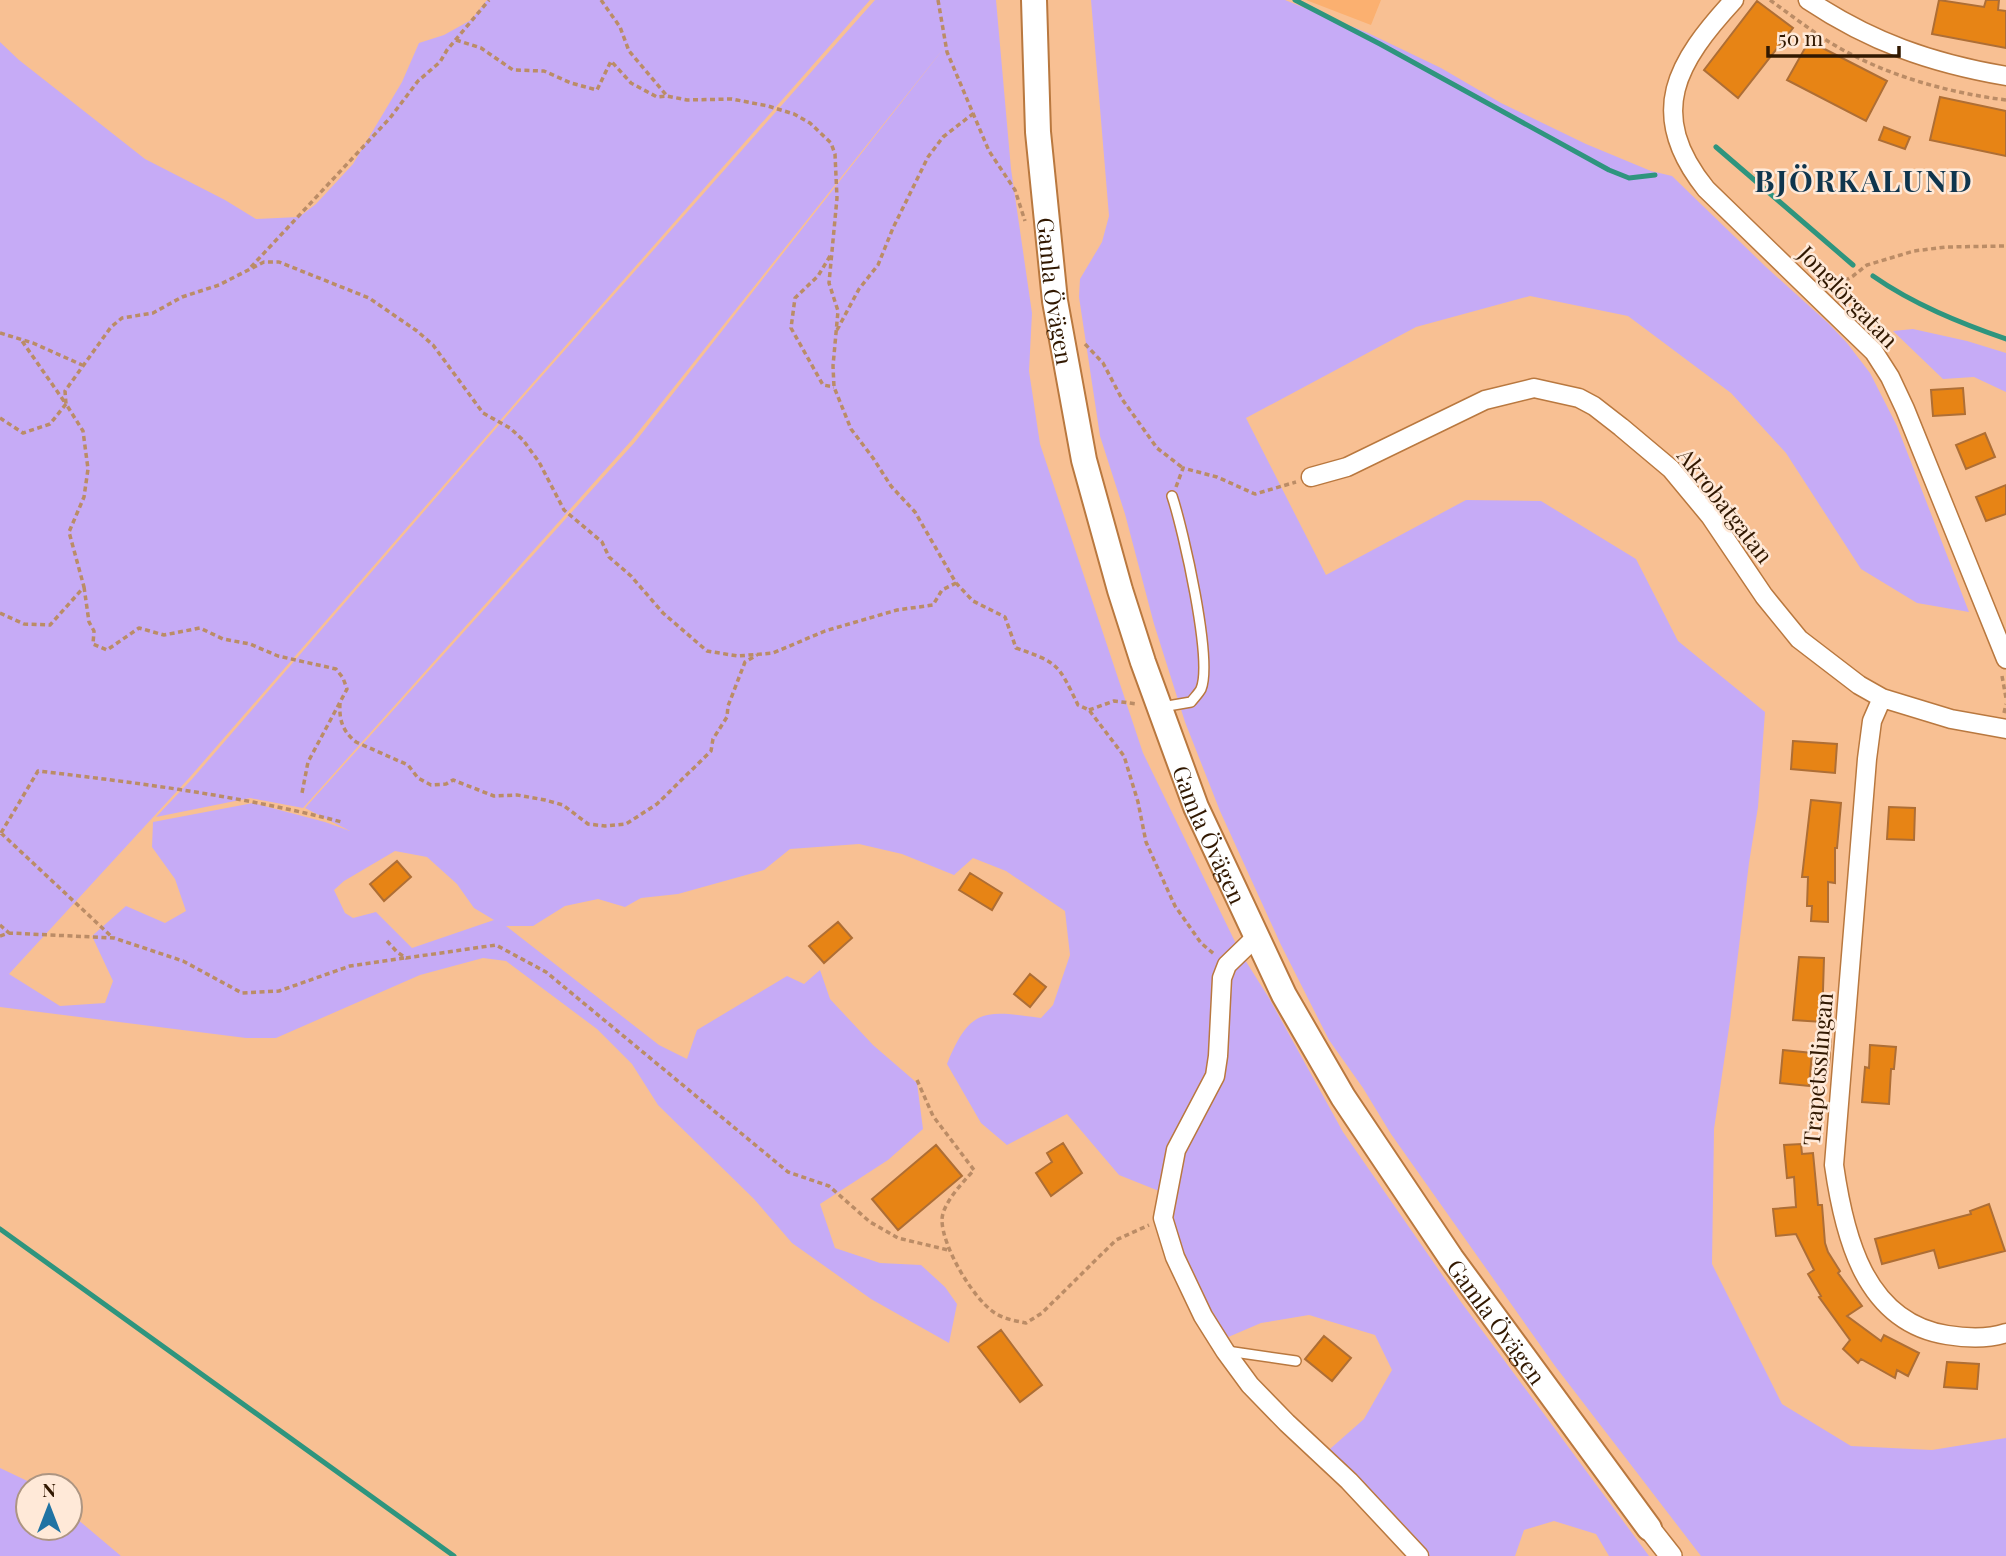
<svg xmlns="http://www.w3.org/2000/svg" width="2006" height="1556" font-family="'Playfair Display',serif">
	<style>
		.built { fill: #fbb070 }
		.green { fill: #c6abf6; fill-rule: evenodd }
		.lines { fill: none; stroke-linecap: round; stroke-linejoin: round }
		.stream { stroke: #2e957e; stroke-width: 5 }
		.building { fill: #e78415; stroke: #ae6e35; stroke-width: 2 }
		.service-casing { stroke: #b9783f; stroke-width: 12 }
		.minor-casing { stroke: #b9783f; stroke-width: 21 }
		.tertiary-casing { stroke: #b9783f; stroke-width: 24 }
		.secondary-casing { stroke: #b9783f; stroke-width: 28 }
		.path { stroke: #bb8c66; stroke-width: 3.5; stroke-dasharray: 5 3.5; stroke-linecap: butt }
		.service { stroke: #fff; stroke-width: 9 }
		.minor { stroke: #fff; stroke-width: 18 }
		.tertiary { stroke: #fff; stroke-width: 21 }
		.secondary { stroke: #fff; stroke-width: 24 }
		.labels { text-anchor: middle; dominant-baseline: central; stroke-width: 5; stroke-linejoin: round; paint-order: stroke }
		.street-label { font-size: 23px; fill: #311801; stroke: #ffe9d8 }
		.district-label { font-size: 30px; font-weight: bold; letter-spacing: 2px; fill: #0f354d; stroke: #ffe9d8 }
	</style>
	<rect width="100%" height="100%" fill="#f8c093"/>
	<path class="built" d="M1306 0H1381L1371 25Z"/>
	<path class="green" d="M487 0H870L516 402 190 777 9 974 60 1006 105 1003 113 981 92 936 126 906 165 923 186 911 175 879 152 847 153 822 253 803 325 822 350 831 305 808 635 442 948 43 631 441 303 808 250 798 156 817 193 778 518 403 875 0H996L1011 169 1032 313 1029 371 1040 444 1143 753 1240 952 1269 998 1343 1132 1461 1302 1649 1556H1609L1596 1534 1554 1521 1524 1530 1515 1556H1419L1322 1456 1364 1419 1392 1370 1375 1335 1309 1315 1261 1323 1219 1341 1175 1257 1169 1195 1119 1175 1067 1114 1007 1145 981 1123 947 1064C970 1007 985 1010 1041 1018L1053 1005 1070 955 1065 911 1006 871 973 858 954 875 902 854 859 844 790 849 764 870 678 894 641 898 625 907 598 899 565 906 533 926H506L659 1045 687 1059 697 1030 787 976 804 984 820 970 830 999 873 1045 917 1083 923 1129 888 1160 820 1204 835 1248 880 1263 921 1265 945 1287 957 1304 949 1343 871 1299 792 1243 754 1199 658 1105 632 1064 597 1029 506 961 483 958 420 975 276 1038H246L0 1007V42L19 60 145 159 225 200 256 219 299 217 316 204 353 164 402 82 419 43 444 35 471 20ZM395 851 427 857 457 884 474 908 494 920 412 948 376 912 353 918 345 913 334 890 344 881Z
		M1091 0H1285L1368 33 1441 68 1501 103 1586 144 1651 171 1672 176 1766 267 1828 323 1847 343 1870 373 1897 426 1969 612 1917 603 1861 569 1786 453 1731 393 1628 316 1530 296 1416 327 1246 418 1326 575 1466 500 1541 501 1636 559 1678 641 1765 712 1758 807 1749 863 1730 1021 1714 1129 1712 1264 1782 1404 1851 1446 1932 1450 2006 1438V1556H1701L1555 1366 1391 1134 1363 1088 1329 1040 1281 945 1220 811 1185 722 1154 624 1125 514 1100 436 1079 297 1080 279 1102 242 1109 216Z
		M1913 329 1967 341 2006 353V392L1974 377 1943 379 1893 331Z
		M0 1468 38 1486H28V1528H70V1513L121 1556H0Z"/>
	<g class="lines">
		<path class="stream" d="M1295 0 1380 44 1609 170 1629 178 1655 175
			M1716 147 1853 265
			M1873 276C1913 304 1960 323 2006 339
			M0 1229 454 1556"/>
	</g>
	<path class="building" d="M1939 0 1984 7 1986 0H1999L1998 10 2006 11V48L1932 34Z
		M1757 1 1793 28 1738 98 1704 70Z
		M1809 41 1887 81 1866 121 1787 80Z
		M1940 97 2006 111V156L1930 140Z
		M1884 127 1910 137 1905 149 1879 140Z
		M1963 388 1965 414 1933 416 1931 390Z
		M1985 433 1995 457 1966 469 1956 445Z
		M2006 485V514L1986 521 1976 497Z
		M1793 741 1837 744 1835 773 1791 769Z
		M1811 800 1841 803 1837 848H1835V883L1828 882V922L1811 921 1812 906H1807L1808 877H1802Z
		M1889 807 1915 808 1914 840 1887 839Z
		M397 861 411 877 384 901 370 884Z
		M970 873 1002 893 992 910 959 890Z
		M838 922 852 938 824 963 809 946Z
		M1799 957 1824 958 1822 1022 1793 1020Z
		M1030 974 1046 987 1030 1007 1014 994Z
		M1818 1038 1831 1039 1829 1065H1816Z
		M1870 1045 1896 1047 1894 1069H1891L1889 1104 1862 1102 1865 1067 1869 1068Z
		M1783 1050 1812 1053 1809 1086 1780 1083Z
		M1063 1143 1082 1173 1051 1196 1036 1173 1052 1162 1047 1153Z
		M1801 1144 1802 1154 1813 1153 1818 1205H1822L1825 1243 1828 1252 1840 1271 1838 1273 1862 1306 1847 1316 1881 1341 1884 1335 1919 1353 1908 1376 1897 1370 1895 1378 1861 1359 1858 1363 1843 1349 1850 1340 1819 1297 1821 1296 1808 1274 1814 1270 1796 1234 1776 1236 1773 1209 1796 1207 1794 1177 1787 1178 1784 1145Z
		M936 1145 962 1176 898 1230 872 1199Z
		M1989 1204 2005 1251 1939 1268 1934 1250 1882 1264 1875 1239 1971 1214 1970 1211Z
		M1001 1330 1042 1385 1020 1402 978 1347Z
		M1324 1336 1351 1358 1332 1381 1305 1359Z
		M1947 1362 1979 1364 1977 1389 1944 1387Z"/>
	<g class="lines">
		<defs>
			<path id="service" d="M1162 707 1191 702C1194 698 1199 693 1201 689 1213 660 1183 529 1172 496
				M1227 1351 1296 1361"/>
			<path id="minor" d="M1734 0C1677 62 1645 113 1706 189L1874 352 1890 377 1905 409 2006 659
				M1808 0C1871 42 1931 63 2006 76
				M1311 477 1347 467 1485 400 1534 388 1579 398 1594 406 1621 427 1671 469 1710 516 1764 596 1799 639 1859 685 1882 698 1951 719 2006 729
				M1882 698 1872 721 1867 759 1834 1165C1844 1235 1864 1322 1947 1335 1966 1338 1988 1339 2006 1333
				M1257 936 1227 965 1222 978 1218 1056 1215 1076 1176 1150 1163 1218 1175 1257 1203 1316 1225 1351 1250 1385 1287 1423 1349 1481 1419 1556"/>
			<path id="tertiary" d="M1649 1528 1671 1556"/>
			<g id="secondary">
				<path id="s1" d="M1034 0 1038 132 1055 301 1084 460 1120 590 1143 662 1196 807 1284 995 1343 1097 1451 1258 1649 1528"/>
			</g>
		</defs>
		<use href="#service" class="service-casing"/>
		<use href="#minor" class="minor-casing"/>
		<use href="#tertiary" class="tertiary-casing"/>
		<use href="#secondary" class="secondary-casing"/>
		<path class="path" d="M601 0 620 27 629 51 667 96
			M938 0 947 52 989 151 1015 190 1025 221
			M1770 0C1788 13 1805 26 1823 38 1877 73 1943 92 2006 100
			M456 40 481 48 513 70 544 71 571 83 597 90 611 61 631 83 657 97 667 96 687 100 732 99 768 106 794 114 810 123 831 143 835 154 837 198 829 283 838 311 833 366 834 387 851 429 873 458 891 486 915 512 956 583 973 601 1005 617 1016 648C1059 663 1058 664 1078 705L1089 710 1124 756 1138 802 1146 842 1164 882 1175 906 1201 943 1214 954
			M830 256 818 276 795 298 791 328 823 385 834 387
			M251 267 390 118 418 81 440 62 447 50 489 0
			M1830 289 1853 276 1867 265 1914 251 1946 247 2006 246
			M837 330 859 289 878 265 893 228 928 157 943 137 974 113
			M0 333 33 343 82 365
			M1085 344 1103 363 1122 399 1157 448 1183 468
			M0 418 23 433 50 424 66 404 22 341
			M1176 487 1183 468 1217 477 1255 494 1296 482
			M84 587 89 622 94 631 93 644 107 650 139 628 164 635 200 628 223 639 250 644 278 656 336 669 343 678 347 689 308 762 302 793
			M0 613 24 624 50 625 84 587 69 532 84 497 88 469 83 431 66 404 65 391 111 327 122 318 153 313 182 297 219 285 264 262H279L369 298 417 331 433 345 483 413 510 428 523 440 539 462 564 510 602 542 609 557 631 576 663 613 707 651 738 656 773 653 825 631 897 610 933 605 942 590 956 583
			M2002 676 2006 698
			M340 703C339 719 342 731 356 742L408 765 418 778 431 785 446 784 453 780 494 796 517 795 545 800 563 805 588 824 605 826 626 824 657 804 711 751 713 739 727 717 728 706 745 662 757 655
			M1089 710 1114 701 1137 704
			M2004 713 2006 704
			M1 833 38 771C140 783 242 796 342 822
			M1 833 113 938
			M0 925 9 933
			M0 936 9 933 114 938 183 961 242 993 279 991 350 966 404 958
			M387 941 397 952 406 958 496 945 546 972 788 1172 829 1186 870 1222 898 1238 948 1250
			M917 1080 933 1116 974 1170C963 1182 942 1204 942 1220 942 1246 973 1299 995 1313 1004 1319 1016 1321 1026 1323L1042 1313 1116 1240 1149 1225"/>
		<use href="#service" class="service"/>
		<use href="#minor" class="minor"/>
		<use href="#tertiary" class="tertiary"/>
		<use href="#secondary" class="secondary"/>
	</g>
	<g class="labels">
		<g class="street-label">
			<text stroke="none"><textPath href="#s1" startOffset="292">Gamla Övägen</textPath></text>
			<text transform="translate(1849 296) rotate(46)">Jonglörgatan</text>
			<text transform="translate(1726 505) rotate(52)">Akrobatgatan</text>
			<text stroke="none"><textPath href="#s1" startOffset="859">Gamla Övägen</textPath></text>
			<text transform="translate(1817 1069) rotate(-85)">Trapetsslingan</text>
			<text stroke="none"><textPath href="#s1" startOffset="1426">Gamla Övägen</textPath></text>
		</g>
		<g class="district-label">
			<text x="1864" y="180">BJÖRKALUND</text>
		</g>
	</g>
	<g transform="translate(49 1507)"><circle r="33" fill="#ffe9d8" stroke="#ad9582" stroke-width="2"/>
	<path d="M0-5L12 26L0 18L-12 26Z" fill="#2073a3"/>
	<text y="-10" font-size="19" font-weight="bold" text-anchor="middle" fill="#311801">N</text>
	</g>
	<path d="M1768 46v10h131v-10" fill="none" stroke="#311801" stroke-width="3.5"/>
	<text x="1778" y="46" font-size="21" fill="#311801" stroke="#ffe9d8" stroke-width="5" paint-order="stroke">50 m</text>
</svg>
